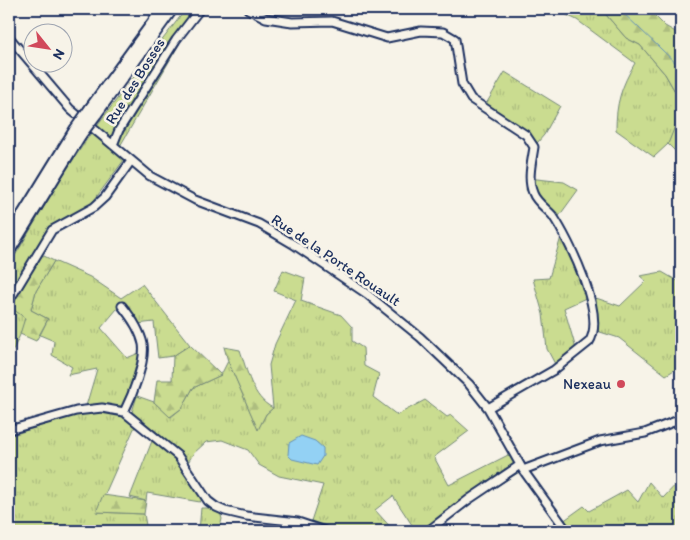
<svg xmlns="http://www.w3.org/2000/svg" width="690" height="540" font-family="Itim,sans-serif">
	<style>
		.grass { fill: url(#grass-tufts); stroke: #728677 }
		.forest { fill: url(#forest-firs); stroke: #728677 }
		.water { fill: #93d1f4; stroke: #6390b8 }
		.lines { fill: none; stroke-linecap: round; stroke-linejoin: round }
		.stream { stroke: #6390b8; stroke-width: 1 }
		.minor-casing { stroke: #1b2f5e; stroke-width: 11 }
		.highway-casing { stroke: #1b2f5e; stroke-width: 14 }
		.minor { stroke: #f7f3e8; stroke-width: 7 }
		.highway { stroke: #f7f3e8; stroke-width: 10 }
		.highway-bridge-casing { stroke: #1b2f5e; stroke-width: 14; stroke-linecap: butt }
		.highway-bridge { stroke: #f7f3e8; stroke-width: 10 }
		.poi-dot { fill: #d1495b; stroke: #f7f3e8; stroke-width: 2 }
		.labels { text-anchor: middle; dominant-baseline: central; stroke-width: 5; stroke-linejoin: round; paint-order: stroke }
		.street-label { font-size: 15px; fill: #1b2f5e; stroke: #f7f3e8 }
		.poi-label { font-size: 15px; fill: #1b2f5e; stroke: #f7f3e8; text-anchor: end }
	</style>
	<defs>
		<pattern id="grass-tufts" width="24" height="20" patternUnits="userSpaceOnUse" patternTransform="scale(1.25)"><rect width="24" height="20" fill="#cadc90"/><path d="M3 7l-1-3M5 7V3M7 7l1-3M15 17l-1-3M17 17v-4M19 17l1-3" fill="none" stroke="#adbd7f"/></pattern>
		<pattern id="forest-firs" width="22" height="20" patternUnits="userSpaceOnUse" patternTransform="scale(1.25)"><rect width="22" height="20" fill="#cadc90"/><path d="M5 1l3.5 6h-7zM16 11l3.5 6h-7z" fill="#adbd7f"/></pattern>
	</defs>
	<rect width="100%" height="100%" fill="#f7f3e8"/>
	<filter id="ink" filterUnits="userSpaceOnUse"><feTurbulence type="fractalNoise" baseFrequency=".02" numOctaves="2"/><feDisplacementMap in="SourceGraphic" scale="10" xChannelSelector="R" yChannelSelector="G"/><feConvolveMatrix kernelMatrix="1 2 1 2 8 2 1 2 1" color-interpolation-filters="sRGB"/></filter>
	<g filter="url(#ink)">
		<path class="grass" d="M186 9H204L196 15 116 153 124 160 89 207 59 221 9 306 26 317 25 324 9 359V266L61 178 91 133Z
			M554 9H601L626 38 640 45 665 74 680 100 679 116 674 132 668 144 654 157 616 130C616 103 621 87 635 63L577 20Z
			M505 72 560 106 544 135 531 150 523 137 491 117 494 109 486 104Z
			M528 178 564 182 578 190 554 223 526 190Z
			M561 237 576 265 588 297 564 308 576 349 555 364 547 349 543 314 533 279 549 278Z
			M54 261 90 277 121 298 142 284 190 345 173 356 158 358 154 322 137 324 130 310 122 303 101 328 127 358 139 353 126 404 122 406H86L97 369 68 375 72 367 52 355 54 341 40 335 48 319 31 310 36 291Z
			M283 270 305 278 301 301 341 315 352 327V341L363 348 364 366 379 374 373 397 397 415 425 400 447 417 451 415 469 431 434 457 449 485 512 453 521 471 481 496 435 531H416L393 496 375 510 394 531H329L311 521 323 485 279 476 259 465 248 450 222 440 206 442 193 454 183 471 203 498 200 502 147 493 146 501 130 497 152 441 158 433 132 412 137 396 154 402 171 417 182 408 193 388 221 375 228 361 258 429 266 414 273 408 269 365 275 344 296 300 274 291Z
			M662 272 681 283V366L666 375 619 338 597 331 596 298 620 306 646 281 640 276Z
			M104 412 119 413 136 424 97 512 144 514 147 531H9V436L75 415Z
			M681 479V531H563L559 524 584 506 589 511 627 490 638 502 649 482 663 498Z
			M201 508H213L220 512 222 519 219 531H199Z"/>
		<path class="forest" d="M601 9H648L665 26 681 35V157L668 144 679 116 680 100 665 74 640 45 626 38Z
			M38 253 54 261 36 291 31 310 48 319 36 341 20 334 25 318 9 306Z
			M190 345 221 375 193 388 182 408 170 417 154 402 157 380H172L173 356Z
			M224 347 240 350C247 370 252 398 273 408L266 414 258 430 228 361Z
			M103 495 146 501 144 514 96 512Z"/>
		<path class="water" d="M301 436 315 441 323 448V456L317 465 292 459 288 455 289 443Z"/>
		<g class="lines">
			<path class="stream" d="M619 9 681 68"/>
			<defs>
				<path id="minor" d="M248 9 266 18 292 22 332 21 387 38 421 31 443 32 455 39 462 84 471 99 526 135 534 147C532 161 527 179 533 193 536 202 547 209 553 216 569 240 607 316 589 342L554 370 488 408
					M9 37 70 109 150 176 195 200 259 224 293 244 367 294 420 337 469 384 488 408 523 470 567 531
					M113 145 119 130 176 40 200 9
					M9 301 52 230 94 207 105 197 131 161
					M122 306C131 317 140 330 143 344 146 362 132 396 124 412
					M9 430 76 411 102 408 124 412 178 456 208 501 216 507 225 511 246 516 298 522 325 531
					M523 470 600 441 645 433 681 419
					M428 531 468 500 520 465"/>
				<path id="highway" d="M90 109 163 9
					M96 114 172 9
					M9 237 75 130
					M9 251 81 134"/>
			</defs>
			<use href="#minor" class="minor-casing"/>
			<use href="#highway" class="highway-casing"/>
			<use href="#minor" class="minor"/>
			<use href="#highway" class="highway"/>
			<defs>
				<path id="highway-bridge" d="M75 130 90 109
					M81 134 96 114"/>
			</defs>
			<use href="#highway-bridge" class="highway-bridge-casing"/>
			<use href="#highway-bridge" class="highway-bridge"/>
		</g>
	</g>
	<circle class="poi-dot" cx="621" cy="384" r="5"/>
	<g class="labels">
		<g class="street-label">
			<text transform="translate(135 81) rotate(-58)">Rue des Bosses</text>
			<text transform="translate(336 260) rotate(34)">Rue de la Porte Rouault</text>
		</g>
		<g class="poi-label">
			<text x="611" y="384">Nexeau</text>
		</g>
	</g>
	<rect width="690" height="540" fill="none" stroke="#f7f3e8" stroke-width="30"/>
	<rect x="15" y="15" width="660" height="510" fill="none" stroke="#1b2f5e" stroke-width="2" filter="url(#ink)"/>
	<g transform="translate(48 48) rotate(120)"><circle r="24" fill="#f7f3e8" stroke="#9fa5b1"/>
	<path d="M0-4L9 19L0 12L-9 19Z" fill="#d1495b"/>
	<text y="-8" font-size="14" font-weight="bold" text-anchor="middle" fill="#1b2f5e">N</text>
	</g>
</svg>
